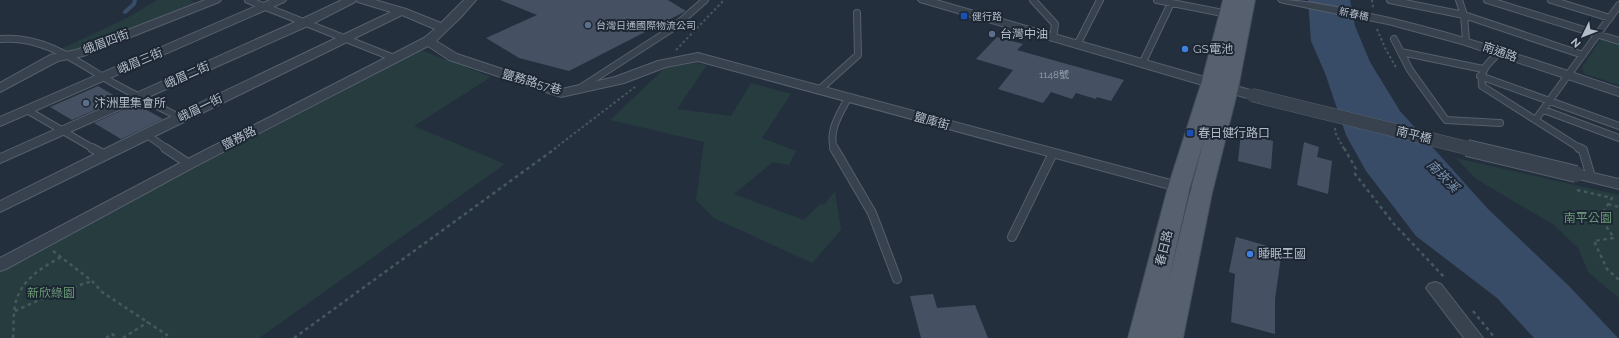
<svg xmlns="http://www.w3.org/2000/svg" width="1619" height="338" font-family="Raleway,'Noto Sans TC',sans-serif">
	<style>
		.green { fill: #263c3f }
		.water { fill: #394c67 }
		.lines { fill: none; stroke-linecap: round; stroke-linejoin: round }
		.stream { stroke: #394c67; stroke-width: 4 }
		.building { fill: #455162 }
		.service-far1-casing { stroke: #565f6c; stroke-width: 8 }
		.service-casing { stroke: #565f6c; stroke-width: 10 }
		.minor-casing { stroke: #565f6c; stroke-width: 2 }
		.primary-casing { stroke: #414a57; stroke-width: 2 }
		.path-far1 { stroke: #44595c; stroke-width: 2; stroke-dasharray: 2.5 2.5; stroke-linecap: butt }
		.path { stroke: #44595c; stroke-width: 2.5; stroke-dasharray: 3.5 3.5; stroke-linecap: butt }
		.service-far1 { stroke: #38414e; stroke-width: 6 }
		.service { stroke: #38414e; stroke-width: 8 }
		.minor { fill: #38414e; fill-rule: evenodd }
		.primary { fill: #56606e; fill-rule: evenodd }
		.minor-bridge-far1-casing { stroke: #565f6c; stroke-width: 14; stroke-linecap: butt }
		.minor-bridge-casing { stroke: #565f6c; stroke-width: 18; stroke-linecap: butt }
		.minor-bridge-far1 { stroke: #38414e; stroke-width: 13 }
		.minor-bridge { stroke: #38414e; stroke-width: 16 }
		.transit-dot { fill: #1a4fb4; stroke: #1d2633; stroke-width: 1.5 }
		.service-dot { fill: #5c6f8a; stroke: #1d2633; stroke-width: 1.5 }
		.shop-dot { fill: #3f7fe0; stroke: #1d2633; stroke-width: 1.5 }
		.labels { text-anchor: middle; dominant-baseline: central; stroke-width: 4; stroke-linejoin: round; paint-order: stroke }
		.far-street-label { font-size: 10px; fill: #b4bcc9; stroke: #1d2633 }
		.far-poi-label { font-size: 10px; fill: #b4bcc9; stroke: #1d2633; text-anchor: start }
		.number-label { font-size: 10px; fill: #98a1af }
		.poi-label { font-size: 12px; fill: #b4bcc9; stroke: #1d2633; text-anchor: start }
		.street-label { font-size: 12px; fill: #b4bcc9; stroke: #1d2633 }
		.park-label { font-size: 12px; fill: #6b9a76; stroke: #1d2633 }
		.water-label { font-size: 13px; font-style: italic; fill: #7c92b1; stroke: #1d2633 }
	</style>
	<rect width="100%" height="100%" fill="#242f3e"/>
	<path class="green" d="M157 0H190L196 3 73 55 59 50 127 18Z
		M1601 39 1619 44V85L1585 74 1582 67Z
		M421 50 491 77 414 126 505 164 259 338H0V270Z
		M696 63 707 65 677 109 731 116 751 83 791 94 762 138 796 151 789 165 773 162 734 194 804 220 820 204 824 205 835 191 841 230 812 263 714 218 696 200 704 142 610 120 665 68Z
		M1456 158 1619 195V298L1588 272 1578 248 1554 225 1476 179Z"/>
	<path class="water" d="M1308 0H1350L1355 26 1370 62 1400 111 1488 209 1568 285 1618 338H1534L1497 298 1416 236 1366 171 1346 135 1325 73 1311 41Z"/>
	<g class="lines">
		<path class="stream" d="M125 12 134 4 135 0"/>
	</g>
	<path class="building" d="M500 0H668L686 11 569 71 519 58 486 38 537 15Z
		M997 37 1023 44 1017 50 1124 80 1111 101 1097 97 1096 99 1076 93 1072 99 1051 92 1043 103 998 89 1013 70 976 59Z
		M98 86 120 99 72 120 50 107Z
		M136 104 163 119 121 139 94 123Z
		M1241 133 1273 141 1271 169 1238 161Z
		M1304 142 1319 147 1317 157 1332 161 1328 194 1297 185Z
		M1236 237 1282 250 1275 299V334L1231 322 1235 274 1229 272Z
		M933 294 937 308 975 305 988 338H921L910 296Z"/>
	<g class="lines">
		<defs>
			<path id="service-far1" d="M248 0 394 58
				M1033 0 1055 24 1053 38
				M1157 0 1228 14
				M1390 0 1464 15 1583 55
				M1459 0 1464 15 1466 41
				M1487 0 1619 41
				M1551 0 1610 18
				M0 39C45 35 78 63 115 84 137 96 159 107 181 118
				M1394 39 1410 70 1446 120 1500 123
				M1077 45 1100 0
				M1401 52 1483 69
				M1500 52C1488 63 1480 69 1482 86L1581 149
				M1142 64 1171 3
				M1480 76 1619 126
				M580 88 673 28 705 0
				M819 90 858 55 857 13
				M27 110 94 149
				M1544 110 1619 138
				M1536 119 1619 5
				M146 134 167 149
				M834 149C828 130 840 114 848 98"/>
			<path id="service" d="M92 148 105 155
				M165 148 189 164
				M834 148 872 213 897 279
				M1579 148 1583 150 1591 177
				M1012 237 1053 153"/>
			<path id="minor" d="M205 0H221L219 2 83 56 58 61 0 92V83L50 55 76 50Z
				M270 0H286L284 2 0 126V117Z
				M342 0H375L406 9 441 23 464 0H476L461 17 436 41 457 54 562 89 615 77 658 61 698 53 1193 186 1196 189 1193 192 1188 194 698 61 666 67 624 83 561 97 449 60 428 46 194 167 6 269 0 271V258L184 161 424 38 435 29 402 15 0 212V201L141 131 391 12 358 2 356 0 355 2 310 25 0 163V154L302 19Z
				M918 0H936L1257 92 1259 95 1257 98H1247L920 2Z
				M1278 0C1307 0 1334 7 1362 12 1450 30 1534 60 1619 88V96L1462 44 1388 24 1284 3 1280 2Z
				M1576 169 1619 179V189L1571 177 1568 174 1571 171Z
				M1435 282 1441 284 1483 338H1464L1426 288 1429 284Z"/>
			<path id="primary" d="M1223 0H1255L1238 89 1212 193 1183 338H1128L1168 187 1201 84ZM1205 136 1190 193 1167 287 1190 187Z"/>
		</defs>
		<use href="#service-far1" class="service-far1-casing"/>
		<use href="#service" class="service-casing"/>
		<use href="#minor" class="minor-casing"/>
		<use href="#primary" class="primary-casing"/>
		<path class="path-far1" d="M1372 0 1373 8
			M1377 29 1385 48 1397 69
			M676 50 724 0
			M1335 128 1336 134 1344 149
			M554 149 635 87"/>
		<path class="path" d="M1344 148 1356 169 1355 174 1394 224 1445 278
			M1577 190 1612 198 1600 217 1614 238 1594 241 1607 269 1619 280
			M1608 204 1619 207
			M53 251 92 281 102 292 167 335 162 338
			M15 311 50 295 92 281
			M1473 311 1495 338
			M13 338C14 328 13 317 15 306 19 281 41 268 61 257
			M106 338 112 334 117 338
			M123 338 148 322
			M294 338 556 148"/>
		<use href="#service-far1" class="service-far1"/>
		<use href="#service" class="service"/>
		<use href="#minor" class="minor"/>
		<use href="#primary" class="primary"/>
		<defs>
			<path id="minor-bridge-far1" d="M1252 95 1471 149"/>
			<path id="minor-bridge" d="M1467 148 1576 174"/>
		</defs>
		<use href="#minor-bridge-far1" class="minor-bridge-far1-casing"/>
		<use href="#minor-bridge" class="minor-bridge-casing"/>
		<use href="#minor-bridge-far1" class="minor-bridge-far1"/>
		<use href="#minor-bridge" class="minor-bridge"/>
	</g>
	<g class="transit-dot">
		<rect x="960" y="12" width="8" height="8" rx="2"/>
		<rect x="1186" y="129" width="8" height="8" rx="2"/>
	</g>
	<g class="service-dot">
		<circle cx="588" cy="25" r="4"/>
		<circle cx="992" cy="34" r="4"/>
		<circle cx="86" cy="103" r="4"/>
	</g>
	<g class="shop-dot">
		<circle cx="1185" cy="49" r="4"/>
		<circle cx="1250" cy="254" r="4"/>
	</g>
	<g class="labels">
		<g class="far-street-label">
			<text transform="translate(1354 14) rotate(11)">新春橋</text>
		</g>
		<g class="far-poi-label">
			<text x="972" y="16">健行路</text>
			<text x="596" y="25">台灣日通國際物流公司</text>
		</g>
		<g class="number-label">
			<text x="1054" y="74">1148號</text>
		</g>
		<g class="poi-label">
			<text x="1000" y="34">台灣中油</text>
			<text x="1193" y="49">GS電池</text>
			<text x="94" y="103">汴洲里集會所</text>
			<text x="1198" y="133">春日健行路口</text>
			<text x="1258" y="254">睡眠王國</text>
		</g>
		<g class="street-label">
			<text transform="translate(106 42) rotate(-21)">峨眉四街</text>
			<text transform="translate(1500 52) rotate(19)">南通路</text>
			<text transform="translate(140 61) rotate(-23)">峨眉三街</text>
			<text transform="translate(187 75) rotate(-24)">峨眉二街</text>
			<text transform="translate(532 82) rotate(16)">鹽務路57巷</text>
			<text transform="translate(200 108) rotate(-26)">峨眉一街</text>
			<text transform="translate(932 121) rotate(15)">鹽庫街</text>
			<text transform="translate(1414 135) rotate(14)">南平橋</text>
			<text transform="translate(239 138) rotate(-27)">鹽務路</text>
			<text transform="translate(1164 248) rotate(-76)">春日路</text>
		</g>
		<g class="park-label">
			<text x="1588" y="218">南平公園</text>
			<text x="51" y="293">新欣綠園</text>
		</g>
		<g class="water-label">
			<text transform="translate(1443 176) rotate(45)">南崁溪</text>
		</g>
	</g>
	<g transform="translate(1583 36) rotate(227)" stroke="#1d2633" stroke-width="3" paint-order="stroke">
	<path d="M0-3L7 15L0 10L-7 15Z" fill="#b4bcc9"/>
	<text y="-6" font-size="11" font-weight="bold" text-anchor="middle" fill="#b4bcc9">N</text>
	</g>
</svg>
